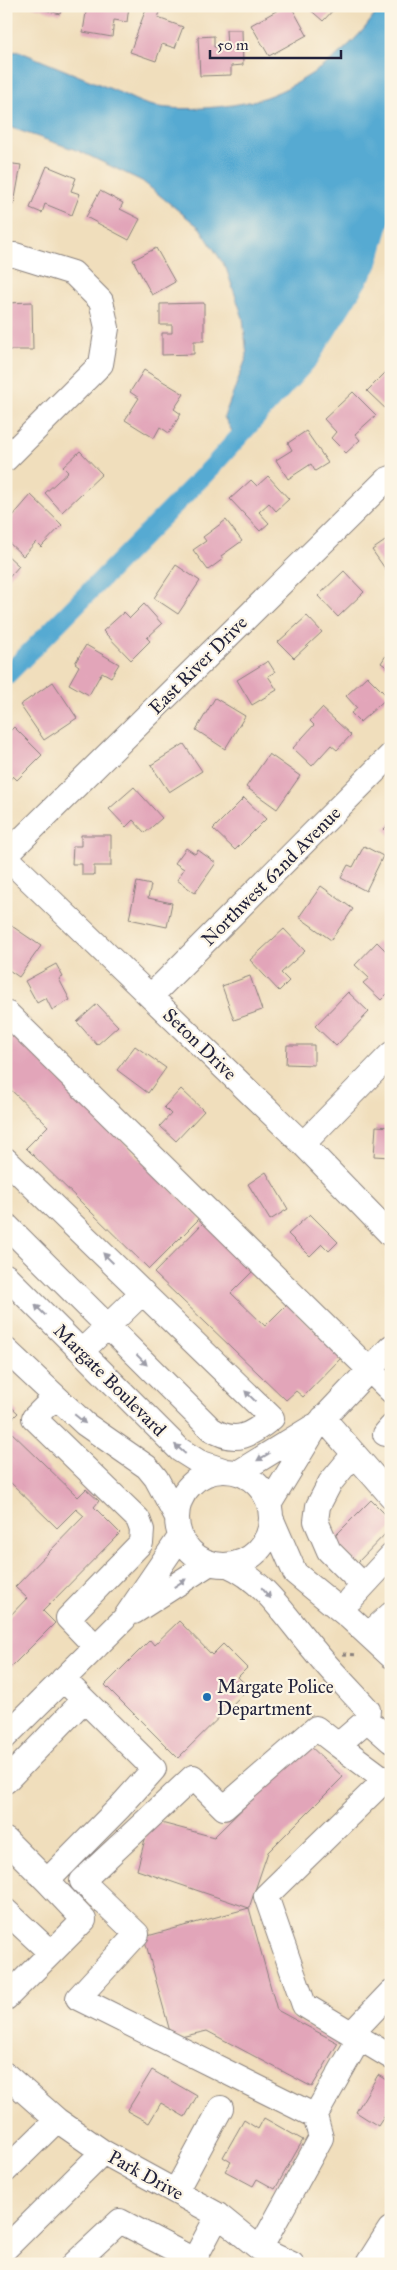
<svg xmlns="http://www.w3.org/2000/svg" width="397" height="2270" font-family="'IM FELL Great Primer',serif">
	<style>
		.water { fill: #57aad2; stroke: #3c6686 }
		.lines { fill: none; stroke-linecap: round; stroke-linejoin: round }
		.canal { stroke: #57aad2; stroke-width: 19 }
		.building { fill: #e2a5b9 }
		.minor-casing { stroke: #89807c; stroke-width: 26 }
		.major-casing { stroke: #89807c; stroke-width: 30 }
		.path { stroke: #89807c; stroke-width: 3; stroke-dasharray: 4 4; stroke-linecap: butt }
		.minor { stroke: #fff; stroke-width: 24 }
		.major { stroke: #fff; stroke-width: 28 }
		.oneway { fill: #9c9ca7 }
		.poi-dot { fill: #1f6fb2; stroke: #fcf5e5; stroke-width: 2 }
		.labels { text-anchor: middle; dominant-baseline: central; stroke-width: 4.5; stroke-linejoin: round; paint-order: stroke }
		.street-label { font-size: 19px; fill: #22223b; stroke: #fcf5e5 }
		.poi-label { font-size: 19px; fill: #22223b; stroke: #fcf5e5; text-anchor: start }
	</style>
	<rect width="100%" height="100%" fill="#fcf5e5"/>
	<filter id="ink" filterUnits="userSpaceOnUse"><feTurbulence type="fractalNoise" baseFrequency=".02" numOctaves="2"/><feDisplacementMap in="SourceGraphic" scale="10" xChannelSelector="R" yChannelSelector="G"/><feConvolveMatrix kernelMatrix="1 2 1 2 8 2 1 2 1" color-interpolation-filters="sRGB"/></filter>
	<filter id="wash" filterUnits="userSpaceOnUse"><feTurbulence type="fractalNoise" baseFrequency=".0096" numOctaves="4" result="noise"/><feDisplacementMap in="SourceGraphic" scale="20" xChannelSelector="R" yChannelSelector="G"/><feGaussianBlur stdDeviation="1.12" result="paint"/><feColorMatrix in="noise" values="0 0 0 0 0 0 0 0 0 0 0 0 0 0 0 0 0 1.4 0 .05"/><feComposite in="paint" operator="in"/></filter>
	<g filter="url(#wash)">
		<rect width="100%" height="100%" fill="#f0debc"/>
		<path class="water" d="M380 6H391V184L368 264 309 359 237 440 224 417 247 356 243 318 226 268 200 228 142 181 79 151 6 126V51L21 52C52 65 84 78 116 91 128 96 141 104 154 106 181 112 237 107 263 98 305 84 359 45 380 6Z"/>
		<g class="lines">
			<path class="canal" d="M6 676 210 469 309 359 368 264 391 184"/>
		</g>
		<g id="blocks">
			<path class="building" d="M31 6H63L60 14Z
				M87 6H129L127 22 114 20 112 37 83 32Z
				M147 6 161 9 158 18 183 27 175 48 162 44 156 61 130 52Z
				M285 6H291L307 35 269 56 251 25Z
				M306 6H337L323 21Z
				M226 30H242L243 65 231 66V75L200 76 198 37 214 36V47H227Z
				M6 163 21 165 14 204 6 203Z
				M47 166 76 178 71 191 80 194 72 215 45 204 42 213 30 208Z
				M100 191 123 203 120 209 140 219 129 240 86 217Z
				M156 248 175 282 152 295 133 260Z
				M32 302 33 350H7V303Z
				M204 303V341H194V354L162 355V333H172V325H160V304Z
				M391 367V414L367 391Z
				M144 370 184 394 174 409 181 414 169 433 160 427 154 438 125 420 139 398 130 392Z
				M353 392 376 415 355 434 360 440 346 453 331 438 336 432 324 419Z
				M306 431 328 463 315 471 311 464 288 479 276 460 292 450 288 443Z
				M80 451 102 474 62 512 45 493 68 472 63 467Z
				M268 476 289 499 276 511 269 503 259 512 269 523 260 531 230 499 251 480 257 486Z
				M31 495 62 525 41 547 36 542 23 556 6 540V524Z
				M226 520 242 541 221 556 223 559 208 570 193 550 206 541 203 537Z
				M391 537V577L372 550Z
				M6 554 19 566 6 581Z
				M176 565 200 581 178 614 154 598Z
				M344 571 364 592 338 617 318 596Z
				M144 604 162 624 147 638 150 641 131 660 103 631 124 612 130 618Z
				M307 616 322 632 294 658 278 642Z
				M86 645 119 664 111 677 102 672 89 695 69 684 79 666 75 663Z
				M391 648V670L381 663Z
				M268 661 275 672 268 676 277 690 252 705 237 680Z
				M367 676 388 697 360 722 351 713 357 708 346 696Z
				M53 682 77 718 44 740 20 705Z
				M215 698 245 716 225 749 196 730Z
				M322 708 351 735 337 750 331 745 312 766 293 748 314 725 310 721Z
				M14 727 42 755 17 780 13 776 6 784V735Z
				M184 744 202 771 169 792 151 765Z
				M269 754 300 776 277 809 246 787Z
				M134 787 162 818 145 833 133 820 126 827 109 809Z
				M244 798 266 819 235 850 213 829Z
				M391 822V836L384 829Z
				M81 835H111V866H94V875H82V864H72L73 846H81Z
				M364 846 383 856 366 891 341 878 348 865 353 867Z
				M186 848 195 854 198 850 216 863 195 893 177 880 184 869 175 863Z
				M137 882 151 885 148 898 172 903 167 927 129 919Z
				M321 886 353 909 331 940 299 917Z
				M6 922 41 946 19 977 6 968Z
				M284 929 305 951 281 973 289 981 279 991 250 960Z
				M377 942 391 956V977L387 981 391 985V990L381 1000 363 983 369 978 355 965Z
				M56 964 63 977 59 979 70 1000 52 1010 46 998 37 1003 25 981Z
				M250 976 262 1010 234 1020 222 986Z
				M348 992 369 1012 336 1046 315 1026Z
				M97 1004 118 1026 97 1045 77 1022Z
				M6 1027 200 1218 149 1269 26 1148 48 1126 6 1085Z
				M287 1045H314V1065L286 1064Z
				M135 1046 166 1068 148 1093 117 1070Z
				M181 1089 204 1111 176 1141 160 1126 171 1114 164 1107Z
				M376 1126 391 1127V1157L374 1156Z
				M266 1172 288 1209 270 1220 248 1184Z
				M310 1214 338 1242 329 1251 322 1244 310 1256 288 1234Z
				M204 1222 254 1270 231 1293 265 1326 287 1304 342 1357 303 1397 296 1391 286 1400 154 1273Z
				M6 1402 18 1413 6 1425Z
				M6 1427 78 1497 86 1489 99 1501 94 1507 120 1533 43 1611 55 1623 6 1672V1620L27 1598 15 1587 84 1516 76 1509 57 1528 6 1478Z
				M371 1500 391 1520V1528L357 1563 332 1539Z
				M179 1621 212 1655 223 1644 247 1668 238 1677 249 1688 178 1758 105 1685 150 1640 154 1645Z
				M308 1744 343 1777 268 1852 249 1908 277 2010 338 2043 312 2087 207 2031 172 2039 144 1937 249 1908 137 1870 150 1820 214 1837Z
				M152 2070 197 2096 185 2117 161 2103 149 2123 127 2111Z
				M378 2075 391 2083V2106L378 2126 356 2112Z
				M264 2118 303 2140 275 2189 257 2179 253 2186 225 2171 231 2162 223 2157 244 2120 258 2129Z"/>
		</g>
	</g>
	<g filter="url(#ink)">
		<use href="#blocks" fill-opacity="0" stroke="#89807c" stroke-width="1"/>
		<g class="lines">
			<defs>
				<path id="minor" d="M6 255H15L73 273 101 301 107 328 101 364 6 459
					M6 855 386 480 391 478
					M6 857 303 1144 391 1235
					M151 996 391 755
					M6 1016 8 1014 391 1391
					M303 1144 391 1054
					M6 1160 272 1418C251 1435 236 1445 211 1429L6 1225
					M6 1276 180 1450 199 1462 223 1470
					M6 1350 85 1424 147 1467 156 1478 177 1517
					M82 1351 143 1292
					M55 1397 34 1418 138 1519 142 1530 141 1543 68 1618 96 1647
					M323 1418 391 1496
					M385 1434 391 1427
					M354 1454 330 1483 318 1506 316 1521 329 1551 358 1580 360 1589
					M177 1518a47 47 0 1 1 94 0a47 47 0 1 1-94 0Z
					M239 1472 314 1426
					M270 1503 318 1424 391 1347
					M272 1520 295 1573 350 1618 391 1656
					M228 1565C265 1581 288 1620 314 1650 331 1671 350 1690 368 1710L367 1720 391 1741
					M351 1599 391 1556
					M134 1612 210 1563
					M369 1634 391 1614
					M6 1736 124 1619 180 1537
					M338 1745 385 1780 266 1896 304 2005 391 2057
					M6 1781 83 1701
					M6 1840 47 1881 120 1807 154 1769 63 1679
					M6 1911 51 1953
					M6 1998 84 1920 47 1881
					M351 2034 391 1992
					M6 2075 57 2120 103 2152 218 2215 260 2249 292 2264
					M315 2116 359 2039
					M6 2170 57 2120
					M176 2191 221 2108
					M6 2248 103 2152
					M260 2249 321 2138 315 2116 78 1998 137 1934 82 1881 193 1777 224 1808 316 1728 338 1745 367 1720
					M74 2264 120 2221 194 2260
					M192 2264 218 2215"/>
				<path id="major" d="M370 2264 391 2231"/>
			</defs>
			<use href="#minor" class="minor-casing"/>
			<use href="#major" class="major-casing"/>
			<path class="path" d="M343 1654 359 1655"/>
			<use href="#minor" class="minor"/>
			<use href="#major" class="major"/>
		</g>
		<defs><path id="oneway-solid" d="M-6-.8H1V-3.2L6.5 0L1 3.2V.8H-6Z" transform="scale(1.25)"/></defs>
		<g class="oneway">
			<use href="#oneway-solid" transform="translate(108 1258) rotate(-136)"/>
			<use href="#oneway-solid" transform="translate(40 1310) rotate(-135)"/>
			<use href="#oneway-solid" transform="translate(142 1360) rotate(45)"/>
			<use href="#oneway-solid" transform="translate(250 1396) rotate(-136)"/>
			<use href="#oneway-solid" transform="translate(80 1419) rotate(40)"/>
			<use href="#oneway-solid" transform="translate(180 1449) rotate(-139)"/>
			<use href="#oneway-solid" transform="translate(263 1457) rotate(149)"/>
			<use href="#oneway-solid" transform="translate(180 1583) rotate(-33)"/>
			<use href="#oneway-solid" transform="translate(266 1593) rotate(50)"/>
		</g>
	</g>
	<circle class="poi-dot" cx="207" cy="1697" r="5"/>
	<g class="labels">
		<g class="street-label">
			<text transform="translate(198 665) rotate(-45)">East River Drive</text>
			<text transform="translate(271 876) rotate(-45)">Northwest 62nd Avenue</text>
			<text transform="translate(200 1044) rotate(44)">Seton Drive</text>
			<text transform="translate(110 1380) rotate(45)">Margate Boulevard</text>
			<text transform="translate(146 2175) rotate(29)">Park Drive</text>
		</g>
		<g class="poi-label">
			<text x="217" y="1686">Margate Police<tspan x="217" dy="22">Department</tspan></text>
		</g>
	</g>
	<rect width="397" height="2270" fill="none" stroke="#fcf5e5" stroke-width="25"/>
	<path d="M210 50v8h131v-8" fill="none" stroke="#22223b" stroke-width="2.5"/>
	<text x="217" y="50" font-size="15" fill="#22223b" stroke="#fcf5e5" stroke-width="4" paint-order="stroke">50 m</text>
</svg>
